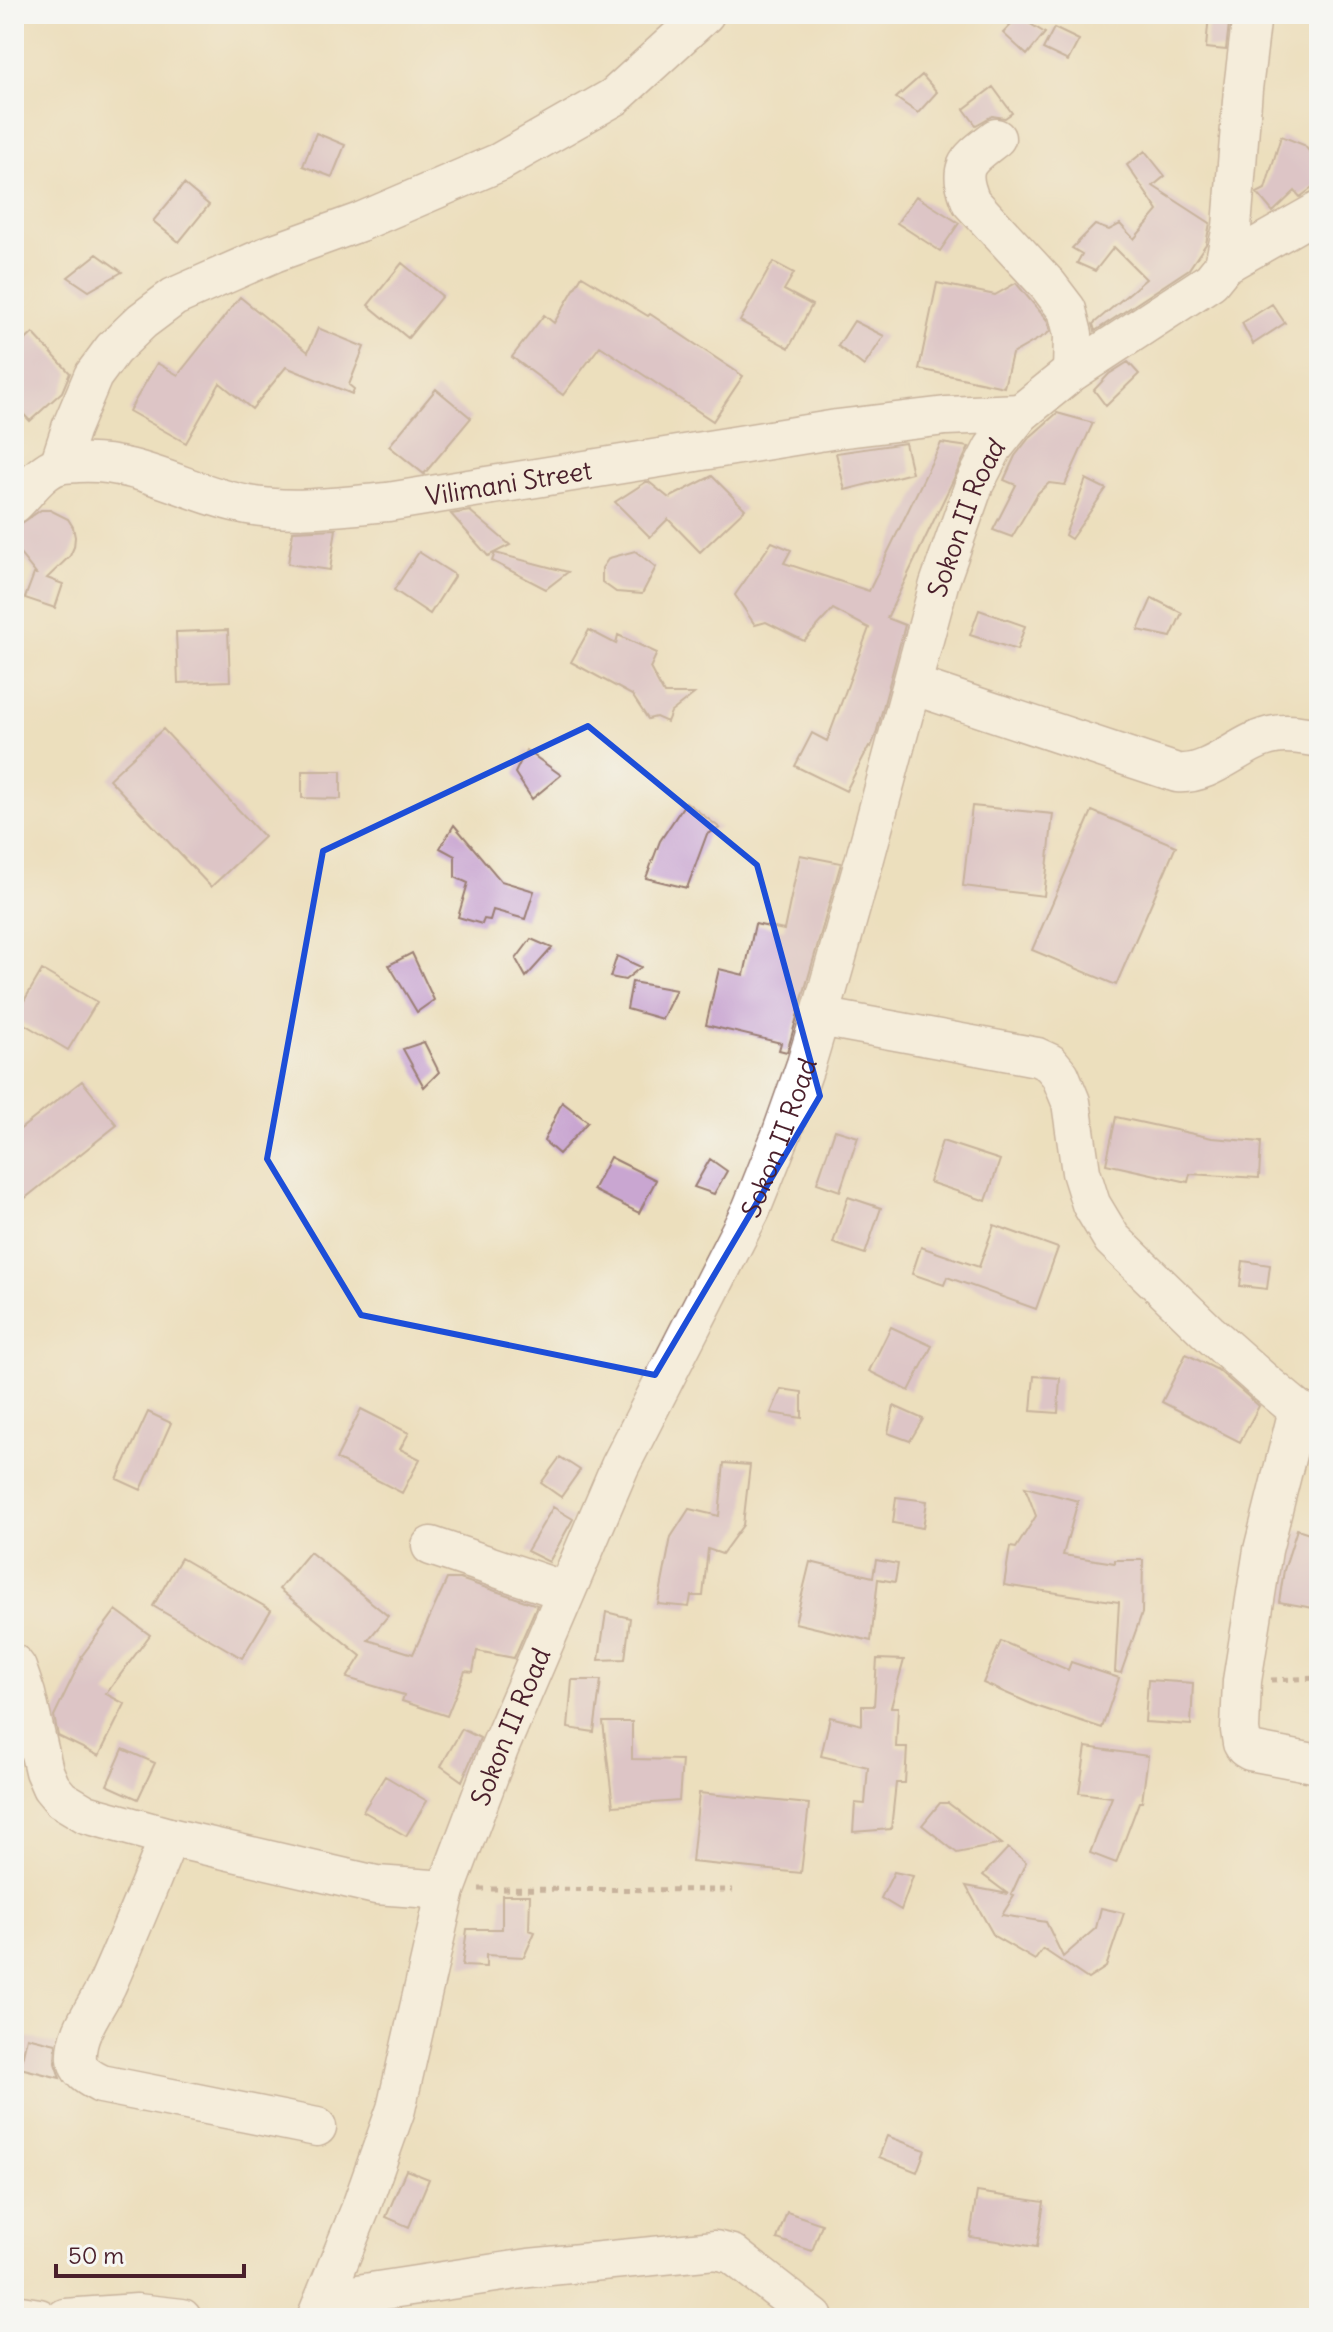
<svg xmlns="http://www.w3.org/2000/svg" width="1333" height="2332" font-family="Delius,sans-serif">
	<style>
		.building { fill: #c9a6d1 }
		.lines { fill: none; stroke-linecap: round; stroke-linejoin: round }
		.minor-casing { stroke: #9b7f74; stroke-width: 41 }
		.path { stroke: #9b7f74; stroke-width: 5; stroke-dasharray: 6 6; stroke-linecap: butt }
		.minor { stroke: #fff; stroke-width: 38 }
		.marked { fill: none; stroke: #1d4ed8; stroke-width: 6; stroke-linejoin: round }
		.labels { text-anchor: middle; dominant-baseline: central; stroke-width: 6; stroke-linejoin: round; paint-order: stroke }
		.street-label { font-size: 26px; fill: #4a1f2b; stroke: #f6f6f2 }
	</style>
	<rect width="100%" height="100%" fill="#f6f6f2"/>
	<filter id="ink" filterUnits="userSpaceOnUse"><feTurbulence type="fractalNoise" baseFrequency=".0125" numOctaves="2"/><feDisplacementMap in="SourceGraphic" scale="16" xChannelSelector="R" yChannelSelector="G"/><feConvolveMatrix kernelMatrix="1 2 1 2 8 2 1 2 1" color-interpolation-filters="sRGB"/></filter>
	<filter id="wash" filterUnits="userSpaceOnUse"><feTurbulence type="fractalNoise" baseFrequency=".006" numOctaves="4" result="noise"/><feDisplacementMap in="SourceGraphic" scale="32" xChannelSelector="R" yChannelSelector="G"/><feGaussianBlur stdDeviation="1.8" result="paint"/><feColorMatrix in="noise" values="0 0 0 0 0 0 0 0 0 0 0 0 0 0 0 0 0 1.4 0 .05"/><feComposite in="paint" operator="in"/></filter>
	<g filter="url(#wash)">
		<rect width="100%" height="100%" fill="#ecdfbd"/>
		<g id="blocks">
			<path class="building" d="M1209 14 1230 15 1226 50 1206 48Z
				M1019 17 1045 33 1027 55 1003 33Z
				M1054 28 1079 40 1068 61 1043 49Z
				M922 75 937 92 918 113 896 98Z
				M993 87 1012 113 1005 118 992 116 976 125 964 109Z
				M316 133 345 145 332 177 303 166Z
				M1281 136 1304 145 1319 163V183L1300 197 1295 191 1273 212 1257 193 1265 189Z
				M1145 151 1165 176 1153 186 1210 223 1206 244 1189 269 1095 331 1093 324 1146 279 1114 247 1095 271 1077 263 1082 254 1072 248 1095 225 1109 230 1120 224 1134 239 1158 211 1127 165Z
				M184 184 209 205 179 242 153 221Z
				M916 196 959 223 940 251 897 223Z
				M97 254 122 272 89 291 68 277Z
				M773 262 794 273 784 290 812 305 789 348 740 321Z
				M402 263 442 296 408 338 368 305Z
				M582 276 648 316 650 314 743 376 713 421 600 346 563 395 512 357 544 315 554 323Z
				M937 283 995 295 1016 283 1047 320 1050 331 1047 334 1012 354 1004 387 919 369Z
				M240 297 308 352 318 328 364 347 349 385 354 389 352 394 286 367 252 409 220 383 186 443 129 411 157 363 178 375Z
				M1272 304 1285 323 1253 344 1242 323Z
				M854 321 884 336 864 366 838 346Z
				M33 333 70 373 62 392 30 421 14 404V351Z
				M1128 362 1139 374 1106 406 1094 390 1109 374Z
				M436 389 471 418 424 474 389 446Z
				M1057 413 1093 423 1065 485 1049 483 1038 493 1012 537 993 530 1016 485 1004 480 1015 456 1029 438Z
				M905 443 912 473 845 490 836 453Z
				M941 443 969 447 887 618 905 625 876 734 871 747 869 746 846 791 795 766 812 733 827 741 869 628 833 609 804 641 766 622 755 625 735 595 772 542 791 550 784 563 869 591Z
				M712 476 745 509 700 552 668 519 650 537 615 502 646 482H649L669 498Z
				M1086 479 1106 489 1071 539 1065 535Z
				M41 510H50L68 519 73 527 75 537 74 547 70 556 47 578 63 584 55 608 25 598 34 574H36L20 554 16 545V535L19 525Z
				M470 511 510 545 488 556 451 514Z
				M336 529 330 570 288 564 293 531Z
				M635 551 656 567 642 594 616 592 602 582V568L609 558Z
				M419 552 455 575 430 614 394 590Z
				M495 553 568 572 546 589 492 561Z
				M1152 598 1182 613 1171 637 1138 630Z
				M979 610 1025 626 1017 650 970 635Z
				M228 630 230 681 178 683 176 632Z
				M589 630 616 644 618 635 657 653 650 668 664 694H694L671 712 667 722 656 717 648 719 632 695 571 662Z
				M163 729 264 837 211 887 109 779Z
				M526 750 561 775 532 799 515 773Z
				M302 771H341V799L302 798Z
				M686 802 720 828 707 834 687 888 646 878 660 841Z
				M972 806 1053 814 1044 896 963 886Z
				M1092 811 1176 846 1116 985 1032 950Z
				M454 825 501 881 534 891 525 919 493 910 490 920 484 919 482 924 458 917 468 883 455 877V856L440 848Z
				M800 855 841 863 787 1052 779 1050 781 1043 706 1025 719 969 744 975 755 924 784 930Z
				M531 939 552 948 526 977 516 959Z
				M412 953 434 1000 417 1012 389 965Z
				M617 956 641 967 625 980 610 977Z
				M42 970 97 1002 68 1050 14 1018Z
				M632 982 676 990 662 1019 627 1009Z
				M424 1042 439 1072 424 1087 403 1049Z
				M82 1081 117 1125 14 1207V1134Z
				M562 1102 588 1122 559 1154 544 1141Z
				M1116 1117 1212 1138 1261 1142 1259 1178 1190 1174 1188 1182 1106 1164Z
				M835 1130 858 1137 840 1191 817 1183Z
				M942 1141 1000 1160 986 1201 929 1182Z
				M610 1157 656 1180 639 1213 593 1190Z
				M710 1159 727 1171 714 1194 694 1187Z
				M848 1197 881 1208 865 1254 833 1243Z
				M994 1225 1058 1248 1036 1309 947 1277 944 1285 912 1274 921 1247 979 1267Z
				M1243 1261 1270 1265 1267 1289 1240 1286Z
				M891 1327 932 1346 909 1391 869 1371Z
				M1186 1354 1218 1370 1259 1406 1240 1442 1162 1402Z
				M1034 1376 1060 1378 1058 1413 1031 1411Z
				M781 1389 802 1392V1418L771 1413Z
				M894 1406 923 1419 910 1441 888 1433Z
				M361 1409 409 1433 400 1449 420 1459 402 1493 336 1459Z
				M148 1412 171 1423 141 1490 117 1479Z
				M560 1457 580 1470 561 1497 541 1483Z
				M724 1463 750 1465 743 1525 722 1554 708 1549 703 1596H691L689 1607 658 1604 671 1537 689 1509 719 1516Z
				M1025 1487 1078 1501 1063 1555 1115 1563V1560H1143L1142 1613 1121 1673 1115 1672 1119 1602 1004 1585 1010 1547 1016 1548 1036 1516Z
				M896 1497 927 1501 923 1528 893 1523Z
				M553 1507 573 1519 549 1562 527 1551Z
				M1297 1529 1319 1536V1609L1279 1602 1284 1570Z
				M310 1552 388 1616 368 1640 413 1654 447 1579H460L537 1605 514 1658 477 1651 473 1672 465 1671 447 1716 402 1701 404 1695 347 1678 361 1656 279 1589Z
				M181 1558 271 1610 242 1658 153 1606Z
				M876 1560 898 1564 895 1582 878 1579 871 1641 795 1623 810 1562 873 1577Z
				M116 1610 150 1635 106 1694 125 1704 99 1756 58 1736 54 1716 82 1658 81 1657Z
				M606 1612 630 1618 625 1659 599 1660Z
				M1001 1641 1068 1670 1071 1662 1119 1678 1102 1728 1036 1706 983 1683Z
				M877 1659 904 1660 891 1707H898L896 1747H907L905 1783H896L891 1829 853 1832 855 1803 865 1804 868 1767 821 1756 830 1717 862 1725V1706H874Z
				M572 1680H601L594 1732 568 1728Z
				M1148 1680 1193 1683 1191 1725 1145 1722Z
				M603 1722H632V1759L682 1760 679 1801 613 1806Z
				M462 1729 480 1738 462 1781 441 1766Z
				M1086 1747 1148 1756 1142 1802H1139L1116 1863 1090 1853 1112 1797 1079 1793Z
				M123 1749 155 1763 138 1799 107 1785Z
				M385 1776 427 1801 406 1836 363 1811Z
				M699 1793 809 1804 801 1873 692 1862Z
				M940 1803H948L1002 1844 957 1853 922 1825Z
				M1008 1848 1026 1862 1011 1895 1014 1896 1002 1915 1046 1922 1063 1957 1096 1928 1101 1908 1124 1913 1106 1967 1088 1979 1043 1949 1035 1960 994 1936 966 1886 1008 1894 983 1875Z
				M894 1872 913 1876 901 1910 881 1898Z
				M502 1895H530L529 1930 535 1932 524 1957 486 1955V1967L462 1966 467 1929H502Z
				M27 2037 56 2044 55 2063 60 2078 20 2068Z
				M887 2136 925 2150 917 2172 879 2157Z
				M406 2170 429 2179 409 2227 386 2217Z
				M977 2192 1044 2202 1037 2247 970 2237Z
				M787 2212 822 2224 812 2251 777 2239Z"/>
		</g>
	</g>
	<g filter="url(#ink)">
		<use href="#blocks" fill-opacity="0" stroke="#9b7f74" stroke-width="2"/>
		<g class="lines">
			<defs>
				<g id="minor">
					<path d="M996 138C968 160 956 165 971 202L1048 285 1067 310 1073 334 1072 372"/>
					<path d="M1224 265 1319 211"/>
					<path d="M59 465 71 428 93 376 113 349 142 321 174 297 274 253 360 222 500 162 614 97 705 14"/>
					<path id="s1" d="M14 504C28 491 40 471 59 465 65 463 72 464 78 463 138 459 190 495 248 505 293 513 342 506 388 502L837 429 946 416 1021 413"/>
					<path d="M912 685 1177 773C1213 776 1241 740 1275 735 1289 732 1305 736 1319 738"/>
					<path d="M820 1017 1037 1057 1050 1063 1060 1075 1071 1102 1081 1172 1091 1204 1112 1239 1208 1332 1263 1381 1298 1410 1319 1418"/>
					<path d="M1298 1410 1263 1550 1242 1681 1240 1730 1242 1743 1245 1748 1250 1751 1319 1764"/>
					<path d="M431 1546 565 1591"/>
					<path d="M14 1664 17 1668 26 1694 44 1771 51 1787 61 1799 86 1814 169 1837 376 1885 446 1890"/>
					<path d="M169 1837C149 1886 129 1936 107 1985 96 2008 75 2033 77 2059 78 2073 90 2078 101 2084L317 2127"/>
					<path d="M325 2299 529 2268 715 2250 732 2254 814 2318"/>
					<path d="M14 2314 39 2318"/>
					<path d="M65 2318 137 2313 182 2318"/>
					<path id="s2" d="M316 2318 360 2210 396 2109 446 1890 499 1749 620 1466 751 1210 781 1135 806 1064 820 1017 865 858 939 584 974 485 993 448 1021 413 1072 372 1211 281 1224 265 1232 227 1243 89 1252 14"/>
				</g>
			</defs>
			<use href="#minor" class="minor-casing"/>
			<path class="path" d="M1271 1680 1319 1678
				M479 1889 733 1890"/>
			<use href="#minor" class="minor"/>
		</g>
	</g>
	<path d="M0 0H1333V2332H0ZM588 726 757 865 820 1096 655 1375 361 1315 267 1159 323 851Z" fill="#ecdfbd" fill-opacity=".55" fill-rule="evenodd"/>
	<path class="marked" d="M588 726 757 865 820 1096 655 1375 361 1315 267 1159 323 851Z"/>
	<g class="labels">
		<g class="street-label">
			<text stroke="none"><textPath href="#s1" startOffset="518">Vilimani Street</textPath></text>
			<text stroke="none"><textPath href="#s2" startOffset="1920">Sokon II Road</textPath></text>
			<text stroke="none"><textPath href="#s2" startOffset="1272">Sokon II Road</textPath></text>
			<text stroke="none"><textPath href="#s2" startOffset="624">Sokon II Road</textPath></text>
		</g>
	</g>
	<rect width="1333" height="2332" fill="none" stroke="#f6f6f2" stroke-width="48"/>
	<path d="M56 2264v12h188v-12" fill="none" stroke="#4a1f2b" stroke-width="4"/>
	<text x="68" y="2264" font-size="24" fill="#4a1f2b" stroke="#f6f6f2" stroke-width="6" paint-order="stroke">50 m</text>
</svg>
